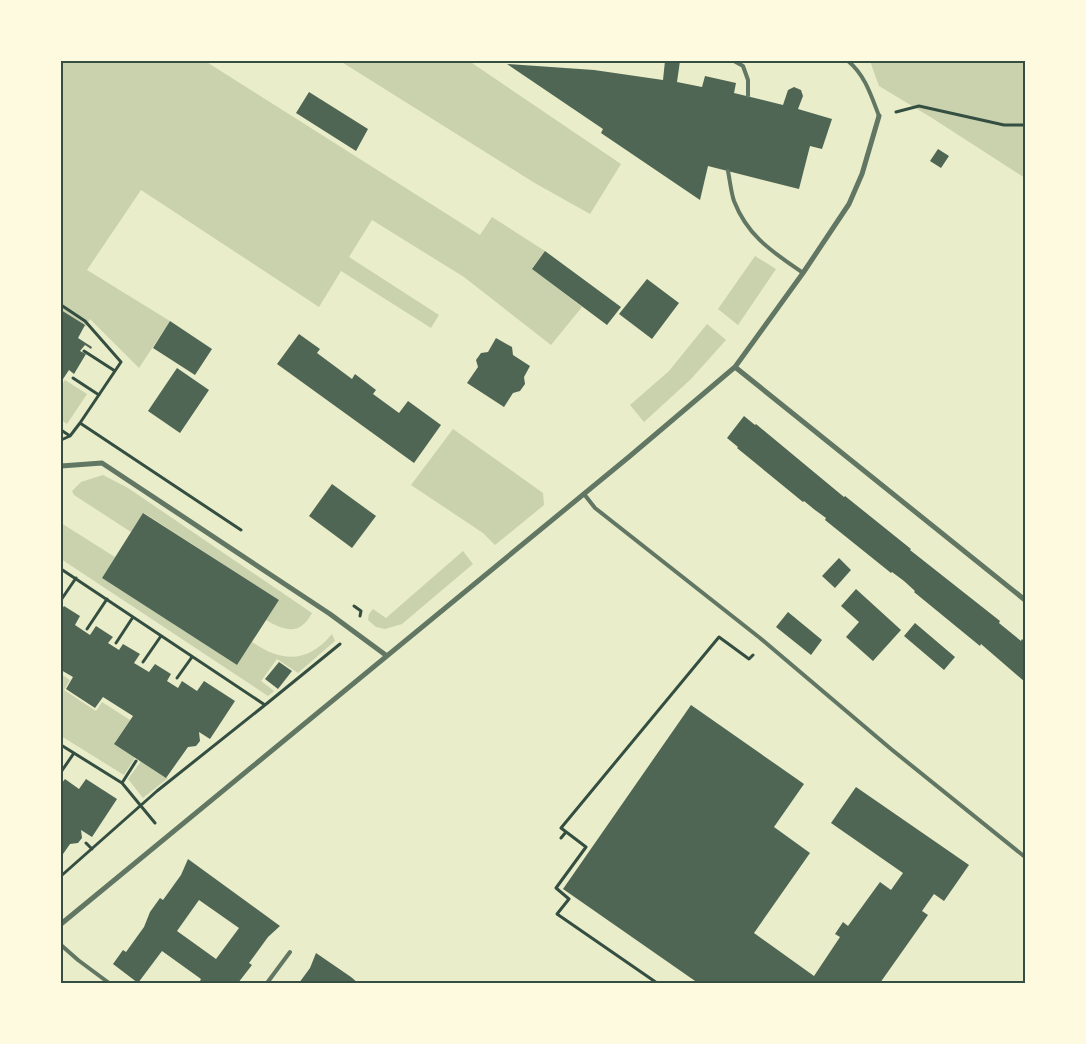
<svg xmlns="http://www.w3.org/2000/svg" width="1086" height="1044" font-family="'Asap Condensed',sans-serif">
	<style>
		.green { fill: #cad2ad }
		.building { fill: #4f6655; fill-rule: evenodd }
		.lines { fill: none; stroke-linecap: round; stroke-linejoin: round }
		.path { stroke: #344e41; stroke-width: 3 }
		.service { stroke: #617663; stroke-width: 4 }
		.minor { stroke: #617663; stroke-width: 5 }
		.neatline { fill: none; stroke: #344e41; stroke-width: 2 }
	</style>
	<rect width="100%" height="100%" fill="#e9edc9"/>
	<path class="green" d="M61 61H205L480 235 492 217 545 251 532 269 582 307 551 345 464 277 372 220 349 257 439 315 431 328 341 271 319 307 141 190 87 270 170 321 139 368 90 319 85 327 61 311Z
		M340 61H469L621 164 590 214 533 182Z
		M870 61H1025V178L932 118 879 86Z
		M755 256 776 269 738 325 718 309Z
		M707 324 726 340 691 379 644 422 630 405 669 371Z
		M65 380 87 394 67 424 61 420V382L63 383Z
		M453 429 543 493 544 505 495 545 483 533 411 485Z
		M103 475 128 488 312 613C300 636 285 631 266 620L279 600 144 513 131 532 74 495 72 491 81 482Z
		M61 523 115 557 102 578 237 665 252 642C282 663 308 663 332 634L335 641 298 673 277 659 261 681 274 691 268 696 61 559Z
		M463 551 473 564 402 624 385 629 376 627 368 620 369 614 373 609 386 618Z
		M61 674 70 680 64 690 96 711 102 702 130 720 115 742 136 756 124 775 61 736Z
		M142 760 168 778 143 798 128 779Z"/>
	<path class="building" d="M665 61H680L677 82 702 87 705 76 736 83 734 93 783 105 788 90 794 87 801 90 803 96 798 109 832 119 822 149 810 146 799 189 708 166 700 200 601 133 603 129 507 64 594 70 663 80Z
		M309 92 368 129 356 151 296 113Z
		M938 149 949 156 941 168 930 161Z
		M545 251 621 307 607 325 532 269Z
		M647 279 679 303 652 339 619 314Z
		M61 310 85 325 78 338 92 347 91 349 85 345 80 351 86 354 74 374 69 370 63 379 61 378Z
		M170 321 212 349 195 375 153 348Z
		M299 334 320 349 317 353 352 379 355 374 376 390 373 394 399 413 408 401 441 425 414 463 277 364Z
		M496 338 512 347 513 355 530 366 524 377 525 384 520 391 513 393 504 407 467 383 478 367 476 360 481 353 488 352Z
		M177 368 209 390 180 433 148 411Z
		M744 416 755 425 756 424 844 497 845 496 911 549 910 550 1000 621 999 623 1021 641 1022 639 1025 642V682L981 644 980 646 914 592 915 591 904 581 892 572 891 573 825 520 826 518 815 510 804 501 803 502 737 448 738 447 727 438Z
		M332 484 376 516 352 548 309 516Z
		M143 513 279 600 237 665 102 578Z
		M839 558 851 570 835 588 822 576Z
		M856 589 901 630 873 661 846 637 859 622 841 606Z
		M64 606 80 616 75 625 90 635 96 626 113 637 108 643 119 650 123 644 140 654 134 663 149 672 155 664 171 674 167 681 178 688 182 681 197 691 204 681 235 701 210 739 199 732 200 741 196 746 188 747 166 778 114 744 133 716 103 697 95 708 66 689 73 677 61 670V610Z
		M788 612 822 640 811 655 776 627Z
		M915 623 955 657 944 670 904 636Z
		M279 662 292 671 278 689 265 679Z
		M691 705 804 784 774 827 810 853 754 933 814 976 840 937 835 934 843 922 848 926 880 882 891 890 903 873 831 823 856 787 969 865 944 901 934 894 922 911 928 915 880 983H698L563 889Z
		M65 779 79 789 86 779 117 799 92 837 81 830 82 838 78 843 70 844 61 857V784Z
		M188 859 280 926 268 937 249 963 252 965 238 983H199L201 979 162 951 138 983 113 964 123 950 126 952 144 927 150 912 160 898 163 900 181 875ZM199 900 239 928 216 959 177 931Z
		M316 953 351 977 358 983H299L310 968Z"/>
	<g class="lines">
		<path class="path" d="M896 112 919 106 1004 125H1025
			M61 305 85 321 121 362 80 423
			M84 351 115 371
			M73 378 99 395
			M61 430 70 436
			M61 440 70 436 80 423 241 530
			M61 569 265 705 157 791 61 876
			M61 600 76 578
			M354 606 361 611 360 616
			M87 629 107 599
			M116 643 133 617
			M143 662 161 636
			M177 678 192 657
			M265 705 340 644
			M61 745 122 783 155 823
			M61 772 74 753
			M122 783 136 761
			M561 838 566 832
			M86 843 92 849
			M657 983 557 914 569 899 556 888 586 847 561 828 719 637 749 659 753 655"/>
		<path class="service" d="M734 61 743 66 748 80V96
			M848 61C865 75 871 95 879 116
			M728 171C730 181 731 192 734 201 748 237 773 252 803 273
			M584 494 595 508 760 638 891 749 1025 857
			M61 945 78 960 109 983
			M267 983 290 952"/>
		<path class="minor" d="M735 367 1025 600
			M61 466 102 463 330 614 387 656
			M61 924 630 456 735 367 803 273 849 204 862 174 879 116"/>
	</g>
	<rect width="1086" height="1044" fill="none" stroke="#fefae0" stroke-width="125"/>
	<rect x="62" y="62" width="962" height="920" class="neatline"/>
</svg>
